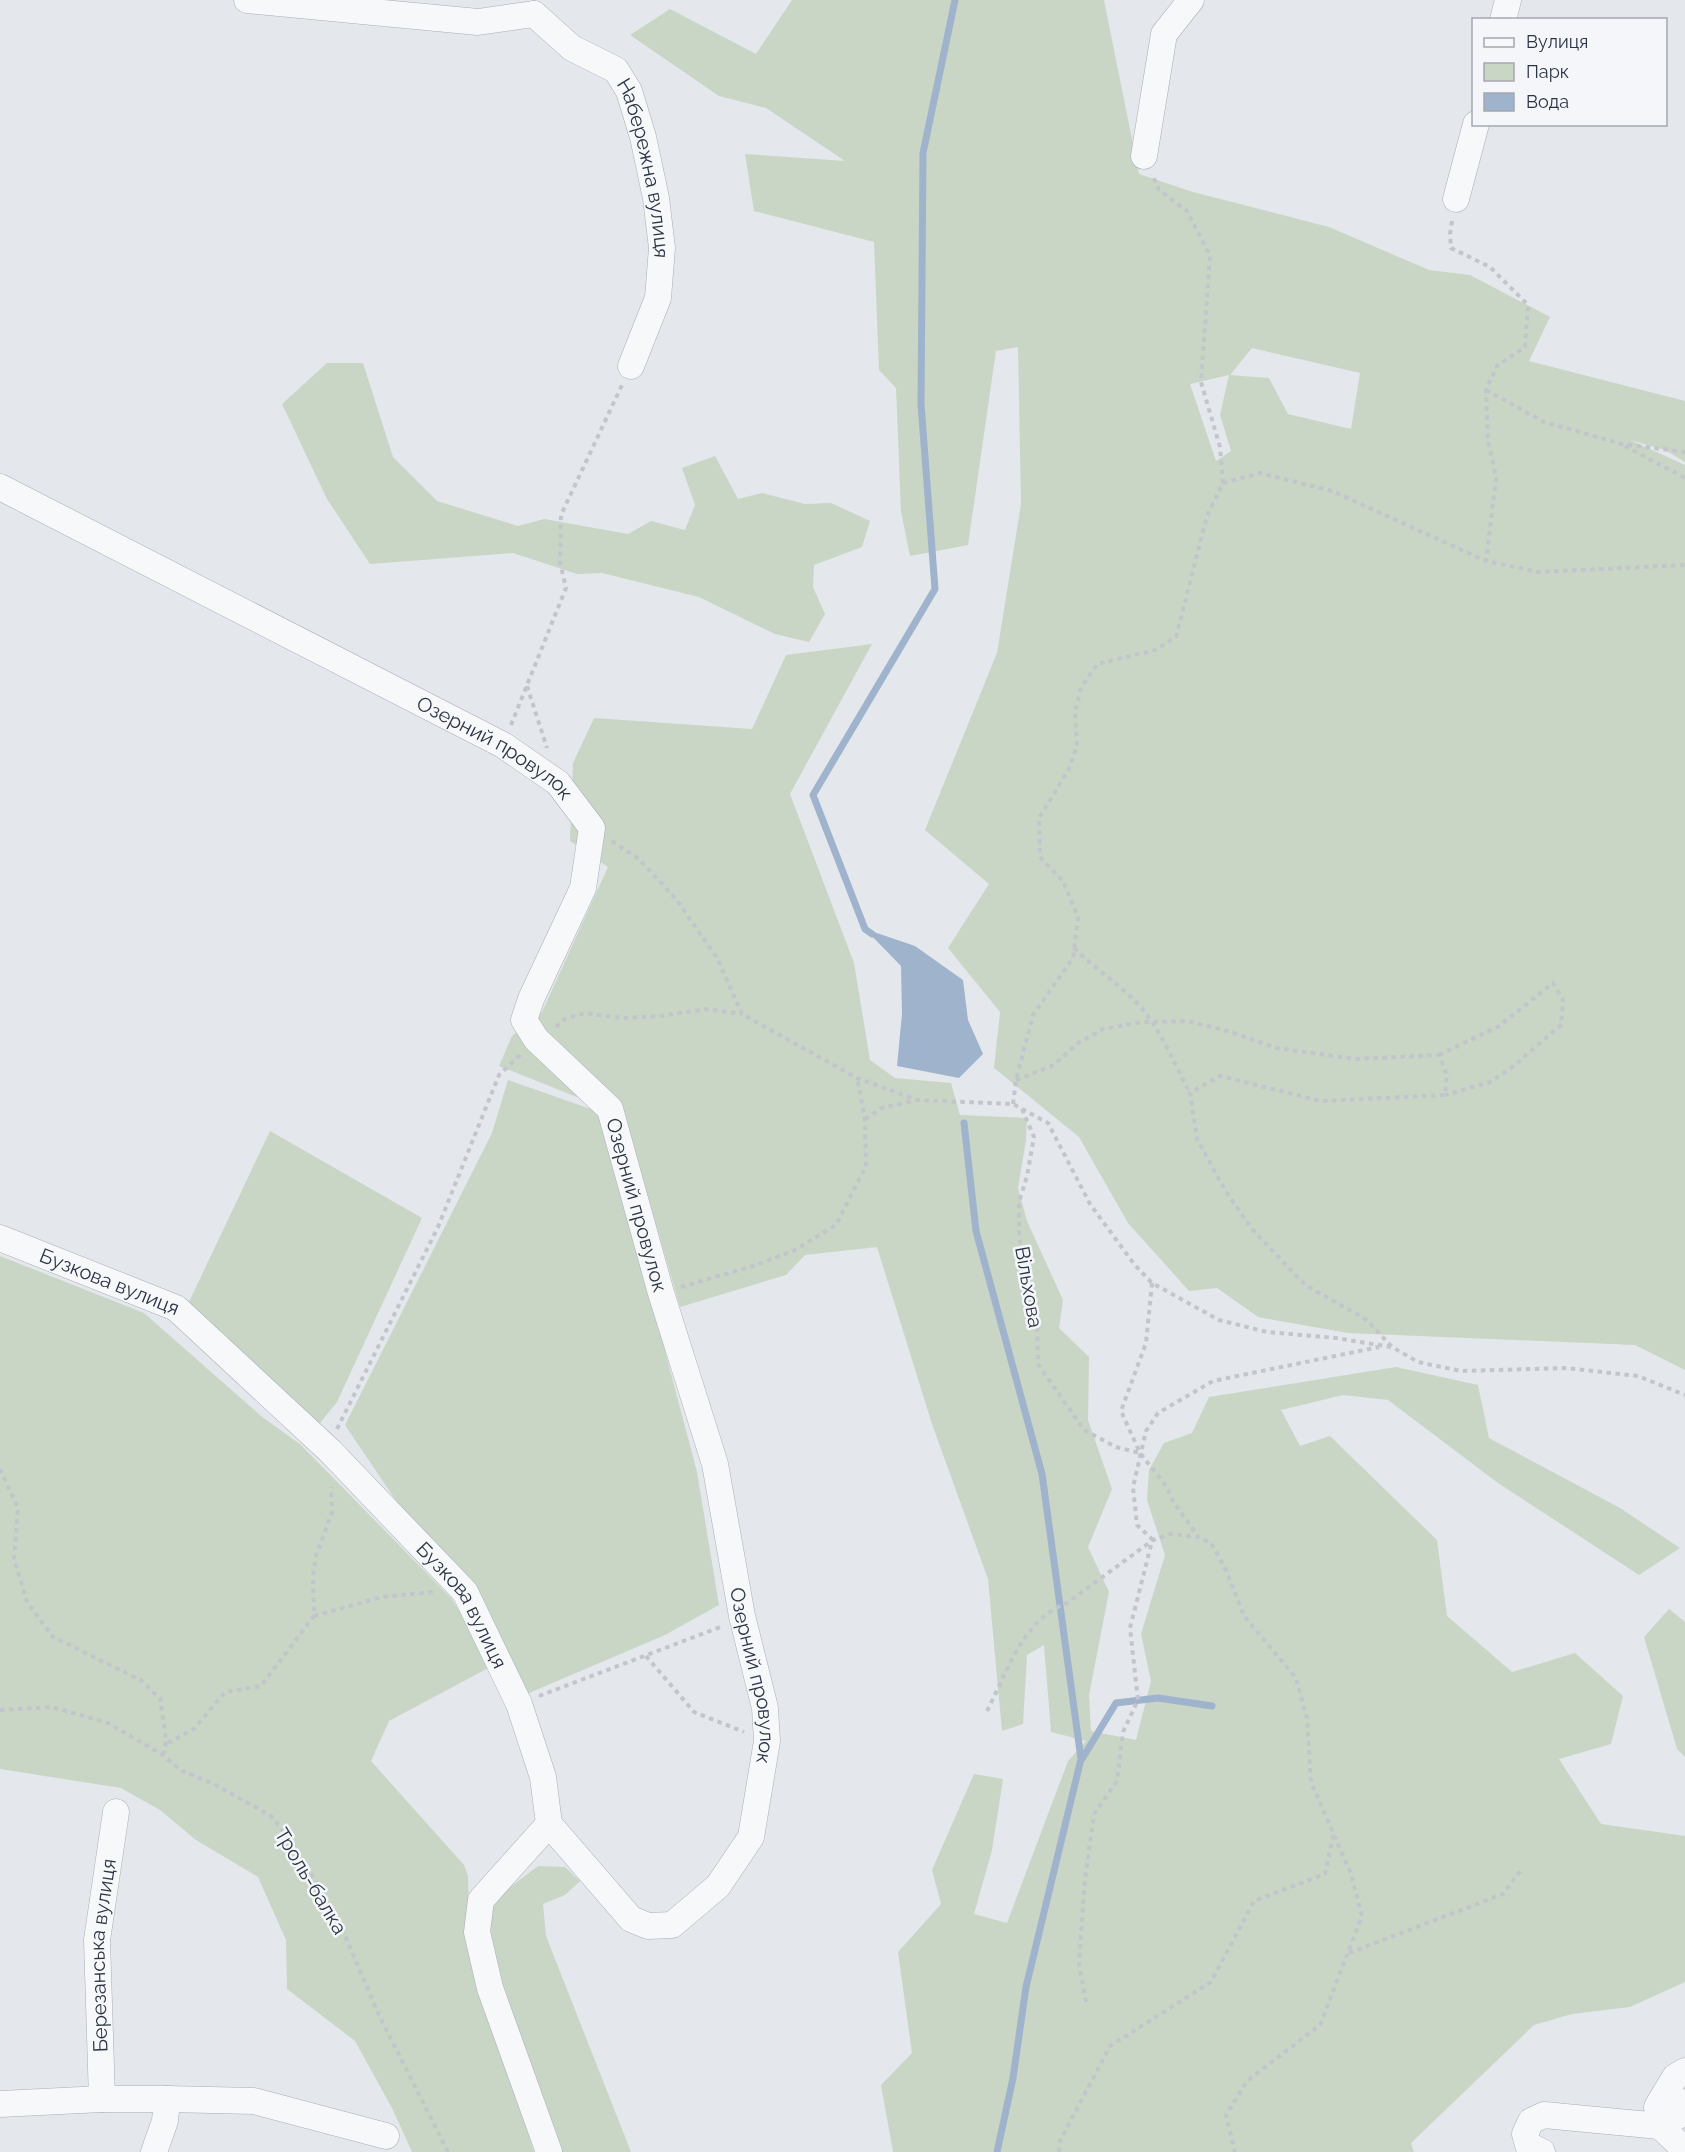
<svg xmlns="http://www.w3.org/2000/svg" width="1685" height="2152" font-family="Raleway,sans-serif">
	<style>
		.green { fill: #c9d6c5; fill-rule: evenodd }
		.water { fill: #9fb4cc }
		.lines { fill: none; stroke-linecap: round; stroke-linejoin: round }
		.stream { stroke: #9fb4cc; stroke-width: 7 }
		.minor-casing { stroke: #a9aeb7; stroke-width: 27 }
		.path { stroke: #c2c5cb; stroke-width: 4; stroke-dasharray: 4.5 4.5; stroke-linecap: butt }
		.minor { stroke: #f7f8fa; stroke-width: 26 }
		.labels { text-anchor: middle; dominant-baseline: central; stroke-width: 5; stroke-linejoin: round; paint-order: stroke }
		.street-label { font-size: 20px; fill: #2b3445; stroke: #f4f6f9 }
	</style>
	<rect width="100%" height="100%" fill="#e4e7ec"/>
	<path class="green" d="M792 0H1104L1139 174 1193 192 1329 227 1429 270 1470 275 1550 317 1529 361 1685 401V462L1665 450 1630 440 1685 465V1370L1635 1345 1348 1333 1258 1317 1217 1288 1189 1291 1128 1223 1079 1137 994 1068 1000 1012 948 948 989 884 925 830 997 653 1021 504 1018 347 996 351 968 545 910 556 901 511 896 388 879 370 874 242 754 211 745 154 845 161 766 108 719 96 630 35 670 9 756 54ZM1252 348 1360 373 1351 429 1288 414 1269 378 1230 375ZM1229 375 1220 415 1231 451 1216 461 1190 384Z
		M327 363H363L393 457 437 501 518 526 544 519 628 534 651 521 685 530 695 505 682 468 715 456 738 499 762 493 805 504 831 503 870 521 862 547 814 565 813 587 825 614 809 642 775 634 699 597 602 573 577 574 513 553 370 564 327 499 282 404Z
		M872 644 790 794 854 963 870 1060 895 1078 951 1083 960 1115 1027 1118 1026 1140 1018 1188 1027 1221 1063 1300 1059 1328 1089 1357 1088 1420 1112 1489 1088 1547 1109 1592 1089 1695 1091 1731 1136 1740 1151 1681 1141 1634 1165 1555 1147 1500 1149 1470 1164 1443 1192 1433 1209 1397 1396 1367 1478 1385 1489 1438 1620 1508 1680 1548 1639 1575 1498 1483 1388 1400 1343 1395 1281 1410 1300 1446 1330 1436 1437 1540 1447 1616 1512 1672 1575 1653 1623 1696 1611 1744 1559 1759 1601 1824 1685 1836V1982L1630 2007 1572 2014 1534 2025 1411 2143 1414 2152H893L881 2085 912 2053 898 1952 941 1904 932 1870 974 1774 1003 1779 992 1850 974 1914 1007 1923 1068 1761 1086 1741 1051 1732 1044 1645 1027 1655 1023 1724 1002 1731 988 1579 932 1424 877 1247 805 1255 786 1275 680 1307 623 1110 597 1105 499 1066 512 1036 542 1012 608 867 570 841 573 763 594 718 752 729 786 655Z
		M508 1080 602 1113 697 1472 719 1605 665 1635 522 1696 472 1580 405 1514 345 1425 492 1133Z
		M270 1131 422 1218 337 1402 316 1428 188 1304Z
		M0 1256 144 1313 261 1416 301 1445 452 1599 492 1666 389 1721 371 1761 464 1865 468 1876 470 1951 534 2152H412L392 2108 355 2041 287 1989 286 1940 258 1877 196 1840 160 1810 121 1788 0 1769Z
		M1669 1609 1685 1622V1757L1677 1749 1644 1637Z
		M538 1866 565 1867 580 1881 565 1895 543 1904 546 1936 631 2152H558C543 2110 477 1945 488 1912 493 1897 526 1876 538 1866Z"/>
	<path class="water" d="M865 929 915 946 963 980 968 1020 983 1054 959 1078 897 1066 902 1014 901 966Z"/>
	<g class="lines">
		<path class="stream" d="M872 934 865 929 813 795 935 589 921 404 923 153 955 0
			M964 1123 976 1231 1042 1474 1081 1759 1026 1987 1013 2078 997 2152
			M1082 1759 1116 1703 1158 1698 1212 1706"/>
		<defs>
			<g id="minor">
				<path d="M247 0 478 22 534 14"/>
				<path id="s1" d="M534 14 572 48 616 70 629 91 643 137 656 198 662 248 658 298 631 366"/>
				<path d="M1503 20 1508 0"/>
				<path d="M1144 156 1164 34 1191 0"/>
				<path d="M1456 199 1476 124"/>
				<path id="s2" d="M0 487 503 745 558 783 592 828 583 888 531 999 524 1020 536 1039 610 1109 661 1293 715 1464 742 1616 765 1708 767 1741 751 1837 718 1886 672 1925 648 1926 631 1919 549 1824"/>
				<path id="s3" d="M0 1238 176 1308 330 1451 465 1592 519 1704 543 1777 549 1824 481 1900 477 1932 490 1988 549 2152"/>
				<path id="s4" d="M102 2099 97 1940 116 1812"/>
				<path d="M167 2099 254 2101 386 2136"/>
				<path d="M1685 2102 1678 2116 1660 2126 1685 2150"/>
				<path d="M0 2104 102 2099H167L165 2121 154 2152"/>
				<path d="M1542 2152 1528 2145 1525 2134 1531 2121 1544 2115 1660 2126 1657 2107 1675 2077 1685 2071"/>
			</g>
		</defs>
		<use href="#minor" class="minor-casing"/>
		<path class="path" d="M1452 221 1450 234 1451 248 1490 267 1528 305 1525 347 1497 366 1486 390 1488 440 1496 478 1486 561
			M1486 390 1544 422 1622 444 1685 452
			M1625 446 1685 478
			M1223 483 1260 473 1332 491 1486 561 1538 572 1685 565
			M527 686 547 748
			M511 725 566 588 560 562 561 515 622 385
			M612 841 639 859 676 899 717 958 742 1014 857 1078 917 1100 1013 1104 1048 1123 1090 1204 1134 1264 1152 1283 1219 1320 1267 1332 1336 1338 1391 1347
			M1074 948C1093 967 1115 981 1134 1000 1159 1024 1173 1062 1190 1093
			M556 1027 565 1019 585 1013 621 1018 661 1016 707 1009 742 1014
			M1439 1055 1499 1026 1553 983 1563 1000 1561 1025 1510 1069 1490 1082 1445 1095
			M1016 1080 1054 1065 1078 1043 1103 1029 1142 1022 1187 1021 1231 1032 1276 1048 1355 1059 1439 1055 1447 1075 1445 1095 1321 1101 1220 1076 1190 1093 1197 1139 1225 1190 1252 1229 1305 1285 1367 1320 1392 1347 1418 1362 1461 1371 1567 1368 1638 1376 1685 1395
			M1013 1104 1016 1080 1033 1015 1073 958 1078 917 1063 881 1040 857 1039 818 1069 769 1077 746 1075 712 1081 688 1097 664 1155 650 1176 637 1207 516 1223 483 1220 447 1201 382 1210 256 1187 211 1159 190 1152 174
			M1022 1109 1034 1137 1027 1176 1019 1202V1232L1022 1255 1037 1314 1038 1364 1084 1430 1116 1447 1140 1453
			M865 1119 884 1107 914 1101
			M1152 1283 1146 1343 1121 1411 1140 1453 1167 1487 1174 1503 1198 1536
			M681 1287 756 1265 795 1250 836 1225 866 1166 865 1119 857 1078
			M337 1429 438 1227 499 1075 520 1055
			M0 1469 18 1508 14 1559 27 1602 53 1637 142 1681 161 1700C161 1718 170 1738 163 1755
			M1153 1540 1137 1525 1133 1487 1146 1431 1158 1413 1213 1381 1379 1347
			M314 1616 382 1597 433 1592
			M646 1656 694 1712 744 1732
			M539 1696 723 1626
			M0 1710 52 1707 108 1723 163 1755 180 1770 214 1784 271 1816 295 1847 338 1919 378 2013 448 2152
			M987 1711C1007 1672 1023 1619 1067 1603L1153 1540 1171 1534 1198 1537 1211 1543 1226 1570 1244 1616 1296 1678 1307 1718 1311 1782 1351 1874 1362 1916 1320 2025 1247 2081 1226 2115 1235 2152
			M168 1743 194 1729 225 1692 261 1686 314 1616 313 1576 316 1556 332 1512 331 1487
			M1349 1953 1503 1894 1521 1870
			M1086 2002 1079 1963 1085 1879 1094 1814 1117 1781 1123 1732 1138 1700 1130 1628 1152 1541
			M1059 2152 1060 2141 1110 2046 1211 1982 1254 1901 1325 1874 1334 1832"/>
		<use href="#minor" class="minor"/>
	</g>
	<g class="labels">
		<g class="street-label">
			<text stroke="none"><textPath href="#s1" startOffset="204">Набережна вулиця</textPath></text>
			<text stroke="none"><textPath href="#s2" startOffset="560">Озерний провулок</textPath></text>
			<text stroke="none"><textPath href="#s2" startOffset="1118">Озерний провулок</textPath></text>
			<text stroke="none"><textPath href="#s3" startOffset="118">Бузкова вулиця</textPath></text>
			<text transform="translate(1029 1287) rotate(80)">Вільхова</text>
			<text stroke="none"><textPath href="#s3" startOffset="604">Бузкова вулиця</textPath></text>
			<text stroke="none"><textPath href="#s2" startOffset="1604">Озерний провулок</textPath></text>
			<text transform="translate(311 1881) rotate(59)">Троль-балка</text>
			<text stroke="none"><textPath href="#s4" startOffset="144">Березанська вулиця</textPath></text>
		</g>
	</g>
	<rect x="1472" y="18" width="195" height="108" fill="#f4f6f9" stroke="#a4a8b1" stroke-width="1.5"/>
	<rect x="1484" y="38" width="30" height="9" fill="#f7f8fa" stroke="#a4a8b1" stroke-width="1.5"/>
	<text x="1526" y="48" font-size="18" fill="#2b3445">Вулиця</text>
	<rect x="1484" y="63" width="30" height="18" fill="#c9d6c5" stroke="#a4a8b1" stroke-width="1.5"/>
	<text x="1526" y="78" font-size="18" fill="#2b3445">Парк</text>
	<rect x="1484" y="93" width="30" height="18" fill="#9fb4cc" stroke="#a4a8b1" stroke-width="1.5"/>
	<text x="1526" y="108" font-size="18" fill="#2b3445">Вода</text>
</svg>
